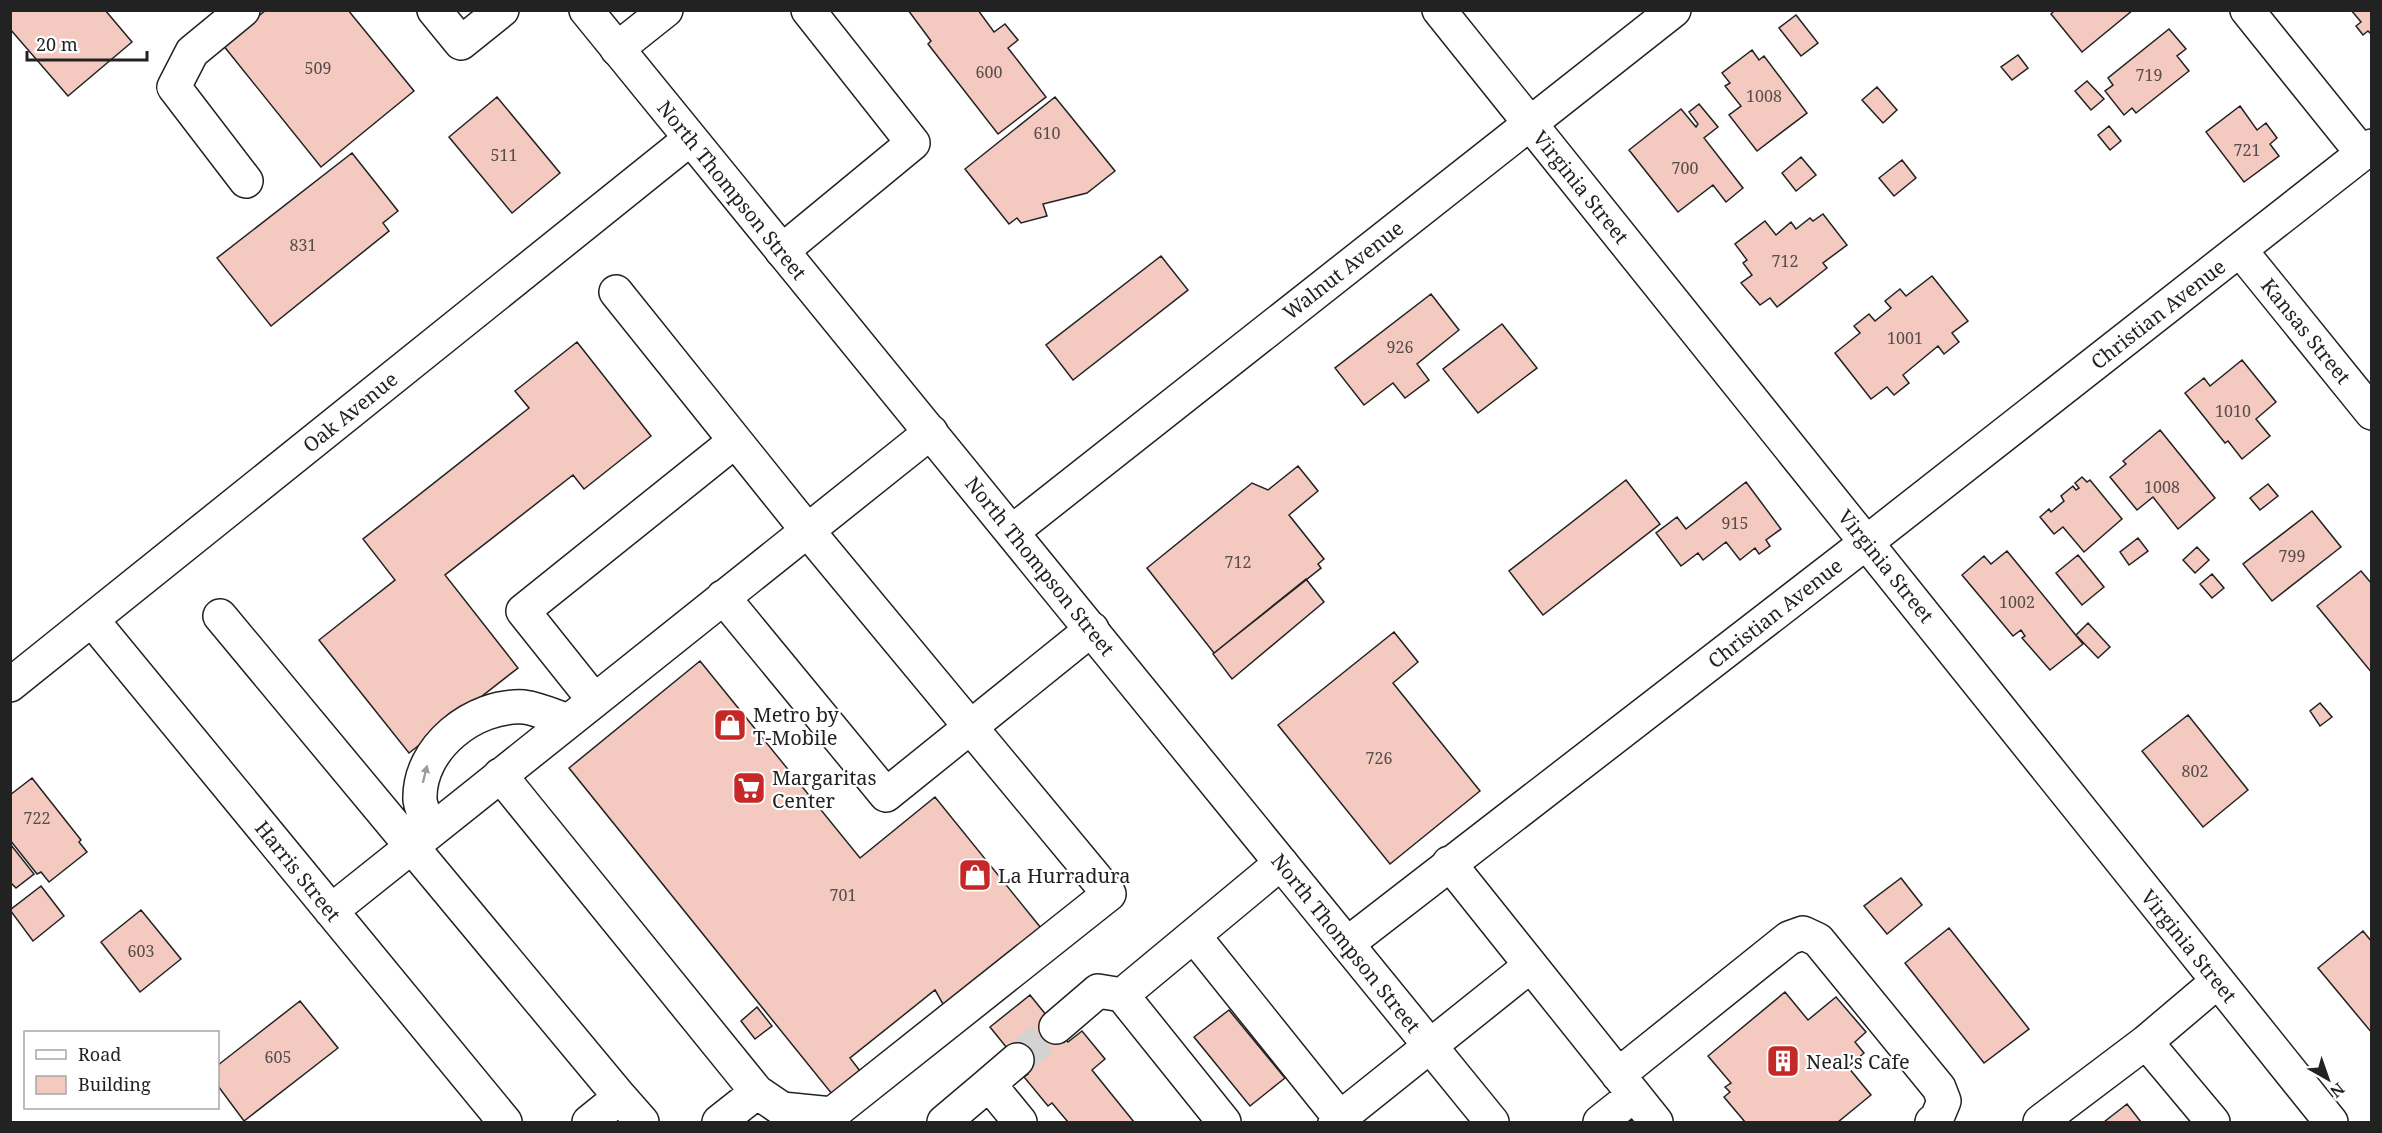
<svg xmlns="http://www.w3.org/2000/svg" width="2382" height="1133" font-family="'Noto Serif',serif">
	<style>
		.building { fill: #f3c9c0; stroke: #222; stroke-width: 1.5 }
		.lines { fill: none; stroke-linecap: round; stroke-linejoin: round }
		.minor-tunnel { stroke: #d3d3d3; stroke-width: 33; stroke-dasharray: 33 16; stroke-linecap: butt }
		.minor-casing { stroke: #222; stroke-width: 36 }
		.major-casing { stroke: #222; stroke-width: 36 }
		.minor { stroke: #fff; stroke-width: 33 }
		.major { stroke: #fff; stroke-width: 33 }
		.oneway { fill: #9c9c9c }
		.labels { text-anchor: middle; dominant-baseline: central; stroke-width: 4.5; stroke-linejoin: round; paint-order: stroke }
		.number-label { font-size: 16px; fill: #564c4a }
		.street-label { font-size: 20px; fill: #222; stroke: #fff }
		.poi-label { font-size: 20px; fill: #222; stroke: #fff; text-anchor: start }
	</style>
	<rect width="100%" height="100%" fill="#fff"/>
	<path class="building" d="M10 10H105L132 42 68 96 10 29Z
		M266 10H348L414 91 321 167 223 45Z
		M908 10H978L994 32 1005 24 1018 40 1008 48 1046 97 998 134 928 44 931 41Z
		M2055 10H2133L2082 52 2051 14Z
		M2351 10H2372V35L2368 31 2363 35 2356 26 2361 22Z
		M1796 15 1818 43 1801 56 1779 28Z
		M2169 29 2186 49 2177 56 2189 71 2136 113 2132 108 2124 115 2105 91 2113 85 2108 78Z
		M1752 50 1759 60 1764 56 1807 113 1757 151 1729 115 1741 106 1725 86 1730 83 1722 73Z
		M2018 55 2028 68 2012 80 2001 67Z
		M2087 81 2104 99 2091 110 2075 91Z
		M1877 87 1897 110 1883 123 1862 100Z
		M497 97 560 173 512 213 449 137Z
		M1055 97 1115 171 1087 193 1043 204 1047 216 1021 223 1017 218 1009 224 965 169Z
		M1699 104 1718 127 1704 138 1743 188 1726 202 1713 185 1678 212 1629 150 1681 109 1696 127 1698 124 1689 112Z
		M2240 106 2257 130 2266 123 2277 138 2270 144 2279 156 2244 182 2206 132Z
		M2109 126 2121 141 2110 150 2098 135Z
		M352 153 398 211 383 223 389 231 271 326 217 258Z
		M1801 157 1816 175 1796 191 1782 173Z
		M1902 160 1916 178 1894 196 1879 178Z
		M1823 214 1847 245 1823 263 1827 268 1777 307 1770 298 1760 305 1741 283 1752 275 1743 263 1747 260 1735 244 1765 221 1776 235 1791 222 1796 229 1810 218 1813 221Z
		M1161 256 1188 290 1073 380 1046 345Z
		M1932 276 1968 321 1952 333 1959 342 1944 354 1938 346 1903 375 1909 383 1894 395 1887 387 1871 399 1835 353 1860 333 1854 326 1869 314 1875 321 1891 308 1885 301 1900 289 1906 296Z
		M1431 294 1459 330 1417 364 1429 380 1405 398 1393 383 1364 405 1335 368Z
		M1502 324 1537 368 1478 413 1443 369Z
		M577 342 651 436 584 489 573 475 445 575 518 668 409 753 319 640 395 580 363 539 529 408 515 391Z
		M2242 360 2276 402 2256 419 2270 436 2242 459 2228 441 2225 443 2185 393 2204 378 2210 386Z
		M2160 430 2215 498 2178 529 2153 497 2137 510 2110 477 2126 464 2123 461Z
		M1298 466 1318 491 1289 515 1324 559 1318 564 1321 568 1214 653 1147 568 1252 483 1268 490Z
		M2082 477 2087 482 2090 480 2122 519 2084 552 2063 527 2054 534 2040 517 2049 509 2051 512 2064 501 2061 496 2073 486 2076 490 2079 488 2075 483Z
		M1626 480 1660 524 1543 615 1509 571Z
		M1746 482 1781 529 1766 540 1770 546 1759 554 1755 548 1740 560 1726 542 1703 560 1698 553 1681 566 1656 533 1677 517 1686 529Z
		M2268 484 2278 496 2260 510 2250 498Z
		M2312 511 2341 547 2272 601 2243 564Z
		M2138 538 2148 551 2129 565 2120 552Z
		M2197 547 2209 560 2195 573 2183 560Z
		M2007 551 2083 644 2050 670 2022 638 2025 636 2021 630 2013 636 1962 575 1984 556 1991 564Z
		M2078 555 2104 587 2082 605 2056 573Z
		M2361 571 2372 584V673L2317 606Z
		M2212 574 2224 588 2212 598 2200 584Z
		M1306 579 1324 602 1232 679 1213 654Z
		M2088 623 2110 647 2098 658 2076 635Z
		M1394 632 1418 662 1393 683 1480 791 1390 864 1278 725Z
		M700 661 860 858 935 797 1045 933 947 1011 935 990 850 1058 860 1071 832 1094 569 768Z
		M2320 703 2332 717 2320 726 2310 711Z
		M2188 715 2248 790 2203 827 2142 751Z
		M32 778 81 840 79 842 87 852 49 882 41 872 37 874 10 840V795Z
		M11 845 34 874 16 888 10 882Z
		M1901 878 1922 905 1887 934 1864 906Z
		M41 886 64 916 33 941 10 910Z
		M141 910 181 959 140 992 101 942Z
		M1949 928 2029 1029 1984 1063 1905 963Z
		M2363 931 2372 942V1033L2318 968Z
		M1785 992 1808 1020 1836 997 1866 1032 1855 1042 1864 1053 1848 1067 1871 1095 1838 1122H1745L1724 1097 1730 1092 1725 1087 1731 1083 1708 1056Z
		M1030 995 1068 1042 1082 1031 1105 1059 1092 1070 1134 1122H1068L1052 1103 1048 1106 1024 1077 1028 1074 990 1027Z
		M300 1001 338 1048 244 1121 218 1086V1065Z
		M757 1007 772 1026 755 1039 741 1021Z
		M1229 1010 1285 1078 1250 1106 1194 1037Z
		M2127 1104 2141 1122H2104Z"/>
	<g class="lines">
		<path class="minor-tunnel" d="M1017 1060 1056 1027"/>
		<defs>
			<path id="minor" d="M243 10 192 52 174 87 246 181
				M434 10 461 43 502 10
				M1439 10 2331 1122
				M2247 10 2362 153
				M617 49 666 10
				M2240 250 2372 413
				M782 251 913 143 808 10
				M1013 531 1674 10
				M723 597 886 795 1092 629
				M220 616 620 1097 589 1122
				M92 620 505 1122
				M10 685 690 139
				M594 700 523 611 735 441
				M500 775 757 1092 782 1109 832 1114 1109 894 807 530 616 292
				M431 830C427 821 421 809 420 800 418 748 474 704 524 707 539 709 554 716 568 721
				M1449 863 1656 1122
				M331 911 931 432
				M1194 936 1340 1118
				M1347 944 1867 542 2372 146
				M1056 1027 1098 991 1122 995
				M1618 1075 1789 938 1803 933 1818 940 1939 1088 1944 1101 1937 1118 1932 1122
				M989 1084 1017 1060
				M620 1097 642 1122
				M719 1122 757 1092
				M944 1122 989 1084 1020 1122
				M1224 1122 1122 995 1281 863
				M1335 1122 1530 966
				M1600 1122 1634 1095
				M2040 1122 2146 1042
				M2213 1122 2146 1042 2218 981"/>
			<path id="major" d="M586 10 1492 1122"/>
		</defs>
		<use href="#minor" class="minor-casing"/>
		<use href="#major" class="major-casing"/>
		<use href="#minor" class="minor"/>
		<use href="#major" class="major"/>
	</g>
	<defs><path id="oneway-solid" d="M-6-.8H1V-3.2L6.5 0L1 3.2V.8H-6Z" transform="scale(1.5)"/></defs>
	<use class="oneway" href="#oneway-solid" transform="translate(425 774) rotate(-76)"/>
	<defs>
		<symbol id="shop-square" viewBox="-11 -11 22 22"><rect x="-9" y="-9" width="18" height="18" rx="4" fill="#c62828" stroke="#fff"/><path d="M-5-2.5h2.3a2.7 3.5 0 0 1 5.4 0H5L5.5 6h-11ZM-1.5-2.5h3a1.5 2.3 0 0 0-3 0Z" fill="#fff"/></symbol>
		<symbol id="supermarket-square" viewBox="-11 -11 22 22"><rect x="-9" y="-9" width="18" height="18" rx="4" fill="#c62828" stroke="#fff"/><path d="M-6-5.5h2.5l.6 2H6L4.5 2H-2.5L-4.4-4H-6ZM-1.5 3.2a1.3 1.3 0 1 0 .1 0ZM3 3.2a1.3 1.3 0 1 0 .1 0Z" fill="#fff"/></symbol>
		<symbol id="building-square" viewBox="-11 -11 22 22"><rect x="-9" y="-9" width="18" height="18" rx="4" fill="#c62828" stroke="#fff"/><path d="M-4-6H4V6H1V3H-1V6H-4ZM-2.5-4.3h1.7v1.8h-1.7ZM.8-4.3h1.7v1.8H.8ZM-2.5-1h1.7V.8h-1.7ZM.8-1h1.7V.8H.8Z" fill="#fff"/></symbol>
	</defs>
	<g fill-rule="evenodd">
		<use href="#shop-square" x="711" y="706" width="38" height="38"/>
		<use href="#supermarket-square" x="730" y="769" width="38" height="38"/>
		<use href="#shop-square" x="956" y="856" width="38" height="38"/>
		<use href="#building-square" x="1764" y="1042" width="38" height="38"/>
	</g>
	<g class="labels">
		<g class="number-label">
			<text x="318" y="68">509</text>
			<text x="989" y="72">600</text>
			<text x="2149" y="75">719</text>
			<text x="1764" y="96">1008</text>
			<text x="1047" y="133">610</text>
			<text x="2247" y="150">721</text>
			<text x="504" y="155">511</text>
			<text x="1685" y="168">700</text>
			<text x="303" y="245">831</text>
			<text x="1785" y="261">712</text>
			<text x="1905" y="338">1001</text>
			<text x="1400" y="347">926</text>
			<text x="2233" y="411">1010</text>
			<text x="2162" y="487">1008</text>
			<text x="1735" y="523">915</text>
			<text x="2292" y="556">799</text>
			<text x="1238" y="562">712</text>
			<text x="2017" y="602">1002</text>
			<text x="1379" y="758">726</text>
			<text x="2195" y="771">802</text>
			<text x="37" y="818">722</text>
			<text x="843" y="895">701</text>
			<text x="141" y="951">603</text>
			<text x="278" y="1057">605</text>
		</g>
		<g class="street-label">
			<text transform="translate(1581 187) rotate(51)">Virginia Street</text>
			<text transform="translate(732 190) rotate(51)">North Thompson Street</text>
			<text transform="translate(1343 270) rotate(-38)">Walnut Avenue</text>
			<text transform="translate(2158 314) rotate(-38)">Christian Avenue</text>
			<text transform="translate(2306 331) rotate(51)">Kansas Street</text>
			<text transform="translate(350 412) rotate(-39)">Oak Avenue</text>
			<text transform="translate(1040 566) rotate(51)">North Thompson Street</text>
			<text transform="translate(1886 566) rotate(51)">Virginia Street</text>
			<text transform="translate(1775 613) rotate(-38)">Christian Avenue</text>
			<text transform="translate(298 871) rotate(51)">Harris Street</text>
			<text transform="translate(1346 943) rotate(51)">North Thompson Street</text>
			<text transform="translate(2189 946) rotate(51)">Virginia Street</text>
		</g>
		<g class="poi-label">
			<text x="753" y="714">Metro by<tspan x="753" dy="23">T-Mobile</tspan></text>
			<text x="772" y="777">Margaritas<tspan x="772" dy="23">Center</tspan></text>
			<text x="998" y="875">La Hurradura</text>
			<text x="1806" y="1061">Neal's Cafe</text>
		</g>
	</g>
	<rect width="2382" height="1133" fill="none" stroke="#222222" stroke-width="24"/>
	<rect x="24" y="1031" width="195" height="78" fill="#ffffff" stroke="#a7a7a7" stroke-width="1.5"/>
	<rect x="36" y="1050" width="30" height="9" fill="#ffffff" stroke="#a7a7a7" stroke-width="1.5"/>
	<text x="78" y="1061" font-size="18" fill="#222222">Road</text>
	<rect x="36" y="1076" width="30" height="18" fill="#f3c9c0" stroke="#a7a7a7" stroke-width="1.5"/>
	<text x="78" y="1091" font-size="18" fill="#222222">Building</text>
	<g transform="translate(2328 1079) rotate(140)" stroke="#ffffff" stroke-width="4.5" paint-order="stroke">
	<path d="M0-4.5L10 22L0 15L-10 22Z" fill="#222222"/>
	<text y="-9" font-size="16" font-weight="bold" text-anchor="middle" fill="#222222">N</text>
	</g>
	<path d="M27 51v9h120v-9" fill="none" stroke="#222222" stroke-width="3"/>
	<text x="36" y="51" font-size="18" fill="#222222" stroke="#ffffff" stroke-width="4.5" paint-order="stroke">20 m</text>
</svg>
